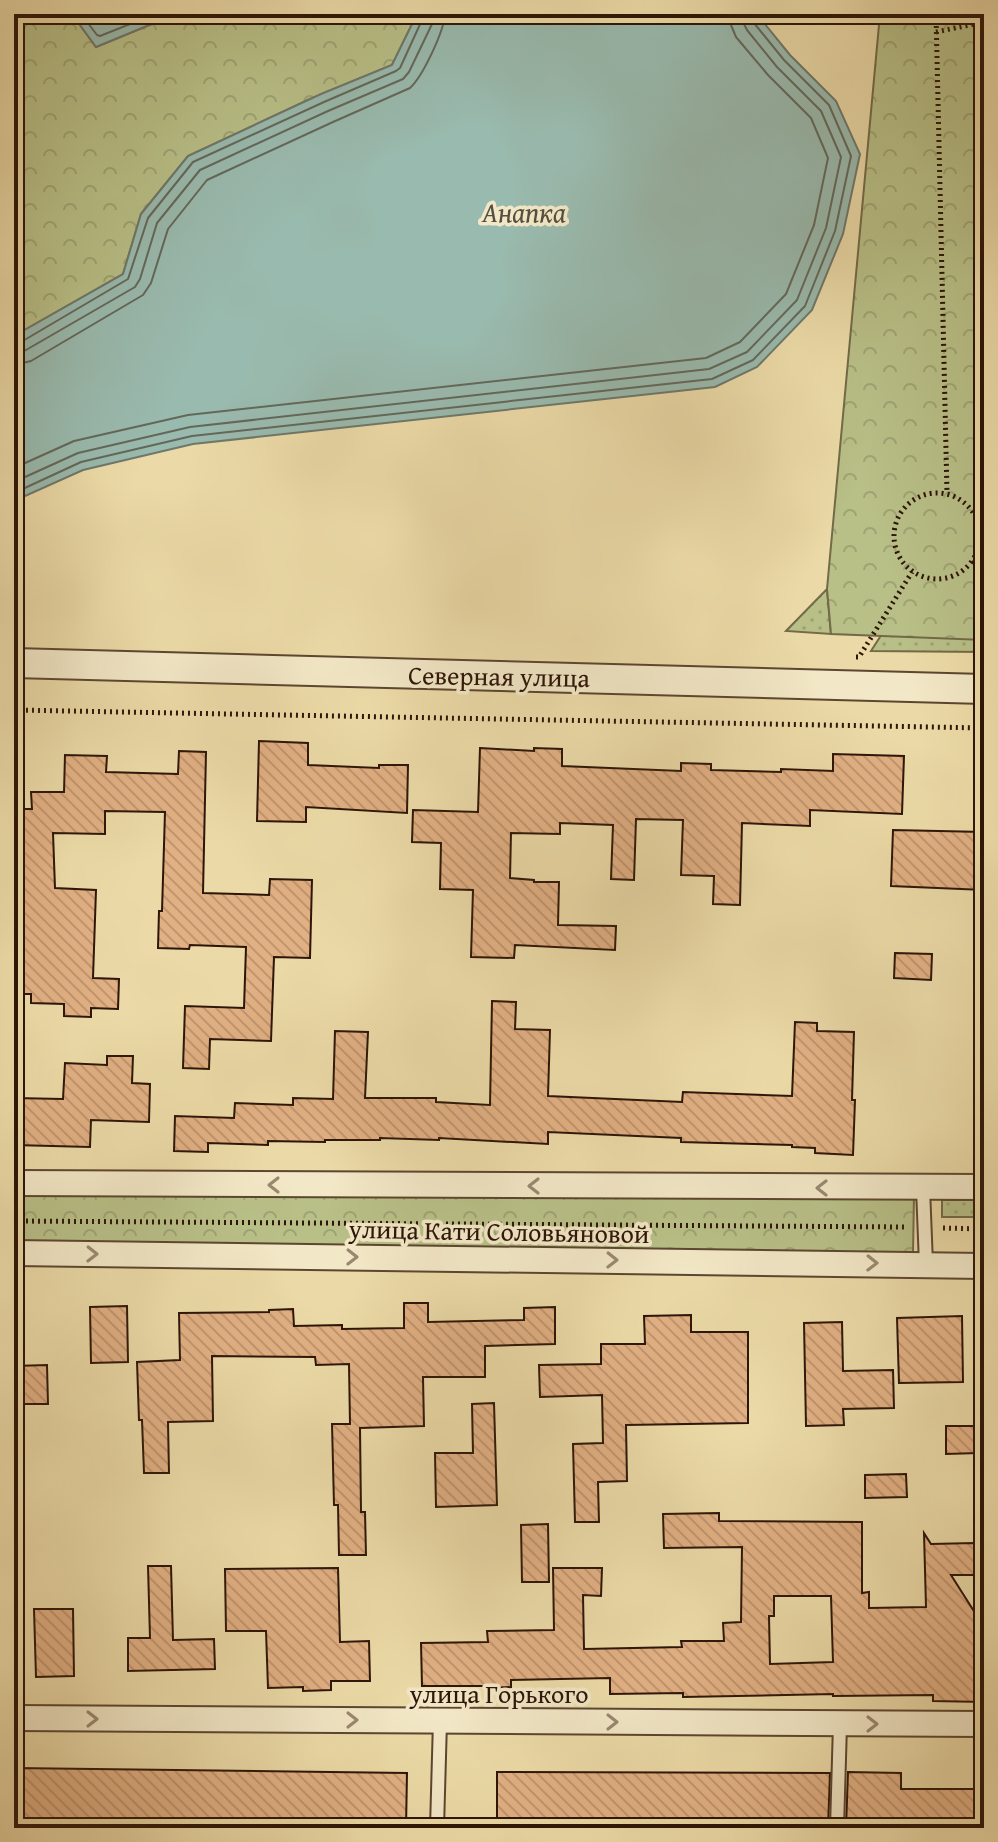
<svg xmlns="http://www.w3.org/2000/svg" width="998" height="1842" font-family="'Gentium Book Plus',serif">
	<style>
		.grass { fill: url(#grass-dots); stroke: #726a48; stroke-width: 2 }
		.forest { fill: url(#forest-crowns); stroke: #726a48; stroke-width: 2 }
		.water { fill: #99baae; stroke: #6e786c; stroke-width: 2 }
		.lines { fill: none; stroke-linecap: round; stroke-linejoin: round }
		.shore { stroke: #63685b; stroke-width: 2 }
		.building { fill: url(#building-back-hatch); stroke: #2d1508; stroke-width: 2; fill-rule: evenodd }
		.service-casing { stroke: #5c4630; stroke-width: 16 }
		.minor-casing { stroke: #5c4630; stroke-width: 28 }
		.tertiary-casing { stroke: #5c4630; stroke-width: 32 }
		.path { stroke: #2d1508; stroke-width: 5; stroke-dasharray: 2 4; stroke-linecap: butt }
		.service { stroke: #f2e7c6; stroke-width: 12 }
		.minor { stroke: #f2e7c6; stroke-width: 24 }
		.tertiary { stroke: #f2e7c6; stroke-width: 28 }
		.oneway { stroke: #998870 }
		.labels { text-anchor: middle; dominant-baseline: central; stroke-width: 7; stroke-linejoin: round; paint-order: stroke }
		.street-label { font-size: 26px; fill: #2d1508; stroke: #f2e7c6 }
		.water-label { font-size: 28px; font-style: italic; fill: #534f42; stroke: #f2e7c6 }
	</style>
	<defs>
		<pattern id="grass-dots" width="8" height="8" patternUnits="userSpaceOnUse" patternTransform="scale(2)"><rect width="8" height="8" fill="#b8bf87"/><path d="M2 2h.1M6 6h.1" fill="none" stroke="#9ea373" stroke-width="1.8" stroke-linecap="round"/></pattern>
		<pattern id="forest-crowns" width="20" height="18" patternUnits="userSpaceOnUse" patternTransform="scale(2)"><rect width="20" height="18" fill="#b8bf87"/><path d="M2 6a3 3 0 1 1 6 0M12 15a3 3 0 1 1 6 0" fill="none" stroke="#9ea373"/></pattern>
		<pattern id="building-back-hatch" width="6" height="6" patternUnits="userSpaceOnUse" patternTransform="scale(2)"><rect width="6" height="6" fill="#e1b083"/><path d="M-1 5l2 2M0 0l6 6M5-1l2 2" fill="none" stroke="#c19670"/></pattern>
	</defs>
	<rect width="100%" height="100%" fill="#ebdaa7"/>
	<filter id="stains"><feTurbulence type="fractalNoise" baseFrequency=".0025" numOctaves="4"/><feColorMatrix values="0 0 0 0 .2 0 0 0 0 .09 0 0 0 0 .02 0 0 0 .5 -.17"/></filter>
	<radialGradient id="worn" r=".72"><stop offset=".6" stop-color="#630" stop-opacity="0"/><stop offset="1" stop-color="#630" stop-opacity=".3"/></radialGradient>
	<path class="grass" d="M984 581V652L871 651 914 584Z
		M827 589 831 634 786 631Z
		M942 1200H984V1217H942Z"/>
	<path class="forest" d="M14 14H72L96 47 176 14H417L392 65 308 100 188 156 141 214 123 274 14 336Z
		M880 14H984V640L831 634 827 589Z
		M14 1192 914 1196 913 1253 14 1246Z"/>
	<path class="water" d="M72 14H176L96 47Z
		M417 14H761L760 18 790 55 836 101 860 154 843 234 812 310 757 367 715 387 193 444 83 470 14 501V336L123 274 141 214 188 156 321 94 392 65Z"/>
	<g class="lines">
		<path class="shore" d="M81 14 97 35 100 36 155 14
			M14 343 21 342 128 279 148 218 193 162 324 102 396 71 400 68 422 20 423 14
			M14 353 26 350 135 287 140 279 157 223 200 170 328 111 403 79 409 72 432 24 433 14
			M14 365 31 361 143 295 151 283 168 229 207 180 333 122 410 88C423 76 444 31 445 14
			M14 468 74 441 188 415 706 358 740 342 786 294 814 225 828 158 811 118 768 75 736 37 731 25 730 14
			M14 482 78 453 190 427 709 369 747 352 797 300 826 228 841 157 821 111 777 67 747 30 743 22 742 14
			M14 493 81 462 192 436 712 379 753 360 805 306 835 231 851 156 829 105 784 60 754 23 753 14"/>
	</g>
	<path class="building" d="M259 741 308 743V765L379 768V765H408L407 813 306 807V822L257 821Z
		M480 748 534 751V748L562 749V766L681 771V763L711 764V770L781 772V769L833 771V754L904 756 902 814 810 810V826L742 823 740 905 713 904 714 876 681 875 683 820 636 819 634 880 611 879 613 825 560 823V834L511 833 510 878 534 880V882H559L558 925 616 926 615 950 515 945 514 958 471 957 473 890 440 889 441 843 412 842 413 810 478 812Z
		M179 751 206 752 203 893 269 895 270 879 312 880 310 958 274 957 271 1041 210 1039 209 1069 183 1068 185 1006 244 1008 246 947 190 945 189 949 158 948 159 911H162L165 812 105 811V834L53 833 55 888 96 890 93 978 119 979 118 1009 91 1008V1017L64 1016V1004L31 1003V994H14V930H16L18 848H14V809H32L31 792H64L65 755 107 756 106 772 178 774Z
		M893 830 984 832V890L891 886Z
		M895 953 932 954 931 980 894 978Z
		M492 1001 516 1002 515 1029 550 1030 548 1096 682 1102 683 1092 792 1096 795 1022 817 1023V1031L854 1032 852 1100H855L853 1155 815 1153V1148L792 1147V1145L681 1142V1138L548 1132V1144L439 1138V1140L380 1138V1140H325V1142L268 1141V1145L208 1143V1152L174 1151 175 1116 234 1118 235 1103 293 1105V1098L333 1099 335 1031 368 1032 365 1098H436V1102L490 1105Z
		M107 1056H133L132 1083 150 1084 149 1122 91 1120 90 1147 14 1145V1098L63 1099 65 1063 107 1065Z
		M404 1303H428V1322L524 1320V1308L555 1307V1344L485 1346V1377H423L424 1426 360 1428 361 1512H365L366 1555H339L338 1505H334L332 1424H350L349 1364 316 1365 315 1357 212 1356 213 1421 168 1422 169 1473H144L142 1420H139L137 1362 180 1360 179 1313 269 1312V1310L293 1309 294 1326 342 1325V1329L404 1328Z
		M127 1306 128 1362 91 1363 90 1307Z
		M691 1315V1332H748V1423L626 1425 627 1481 598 1482 599 1522H575L573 1444 603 1443 602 1395 540 1397 539 1365 601 1364V1344H645L644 1316Z
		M962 1316 963 1382 899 1383 897 1318Z
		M842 1322 843 1371 893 1370 894 1408 843 1409 844 1425 806 1426 804 1323Z
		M47 1365 48 1404H14V1366Z
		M494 1403 497 1505 436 1507 435 1453H473L472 1404Z
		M946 1426H977L978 1453 946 1454Z
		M906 1474 907 1497 865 1498V1475Z
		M719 1513V1521L862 1522V1593L869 1592V1608L926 1607 924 1533 931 1544 974 1543V1575H951L984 1627V1702L933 1701V1695L833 1696V1694L683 1697V1693L610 1694V1678L511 1680V1687L488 1688V1686H422L421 1643 488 1642 487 1631 554 1630 553 1568H602L601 1596 583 1595 584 1649 682 1647 681 1641H724L723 1623 741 1622 742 1547 664 1548 663 1514ZM774 1596H831L833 1662 770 1664 769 1616H774Z
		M548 1524 549 1582H522L521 1525Z
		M148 1566H171L173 1640 214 1639 215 1669 128 1671V1638H150Z
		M338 1568 340 1642 369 1641 370 1681H331V1690L303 1691V1687L268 1688 266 1631H226L225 1569Z
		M34 1609H73L74 1676 36 1677Z
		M14 1768 407 1773 406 1828 14 1826Z
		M497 1772 830 1773 828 1828H497Z
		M848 1772 901 1773V1789H984V1828H846Z"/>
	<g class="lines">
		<defs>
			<path id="service" d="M923 1188 926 1264
				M437 1828 440 1721
				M837 1828 840 1724"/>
			<path id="minor" d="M14 1183 984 1187
				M14 1253 984 1266
				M14 1718 984 1724"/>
			<path id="tertiary" d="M14 663 984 689"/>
		</defs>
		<use href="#service" class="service-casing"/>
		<use href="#minor" class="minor-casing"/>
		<use href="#tertiary" class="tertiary-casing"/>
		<path class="path" d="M936 14 947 493
			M936 32 984 22
			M894 536a43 43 0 1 1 86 0a43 43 0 1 1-86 0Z
			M973 560 984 570
			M856 657H859L912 572
			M14 710 984 728
			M14 1221 905 1227
			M943 1228 984 1229"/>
		<use href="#service" class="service"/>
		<use href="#minor" class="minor"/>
		<use href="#tertiary" class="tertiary"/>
	</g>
	<defs><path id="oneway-chevron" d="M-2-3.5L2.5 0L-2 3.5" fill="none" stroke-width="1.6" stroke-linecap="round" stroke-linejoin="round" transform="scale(2)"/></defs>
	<g class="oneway">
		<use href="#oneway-chevron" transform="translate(274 1185) rotate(-180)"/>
		<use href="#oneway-chevron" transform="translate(534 1186) rotate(-180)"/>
		<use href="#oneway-chevron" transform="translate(822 1188) rotate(-180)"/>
		<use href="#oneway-chevron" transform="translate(92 1254) rotate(1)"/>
		<use href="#oneway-chevron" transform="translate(352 1257) rotate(1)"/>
		<use href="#oneway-chevron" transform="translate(612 1260) rotate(1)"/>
		<use href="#oneway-chevron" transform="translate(872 1263) rotate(1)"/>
		<use href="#oneway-chevron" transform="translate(92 1719)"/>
		<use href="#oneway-chevron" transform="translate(352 1720)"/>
		<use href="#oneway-chevron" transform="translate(612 1722)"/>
		<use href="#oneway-chevron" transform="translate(872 1724)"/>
	</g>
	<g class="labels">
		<g class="street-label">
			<text transform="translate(499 676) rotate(1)">Северная улица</text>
			<text transform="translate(499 1231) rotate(1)">улица Кати Соловьяновой</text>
			<text x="499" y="1693">улица Горького</text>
		</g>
		<g class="water-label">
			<text x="524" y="211">Анапка</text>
		</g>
	</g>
	<rect width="998" height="1842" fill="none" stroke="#ebdaa7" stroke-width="48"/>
	<rect x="16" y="16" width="966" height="1810" fill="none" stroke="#2d1508" stroke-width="4"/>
	<rect x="24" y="24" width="950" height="1794" fill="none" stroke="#2d1508" stroke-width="2"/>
	<rect width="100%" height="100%" filter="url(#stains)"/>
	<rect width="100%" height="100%" fill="url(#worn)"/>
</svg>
